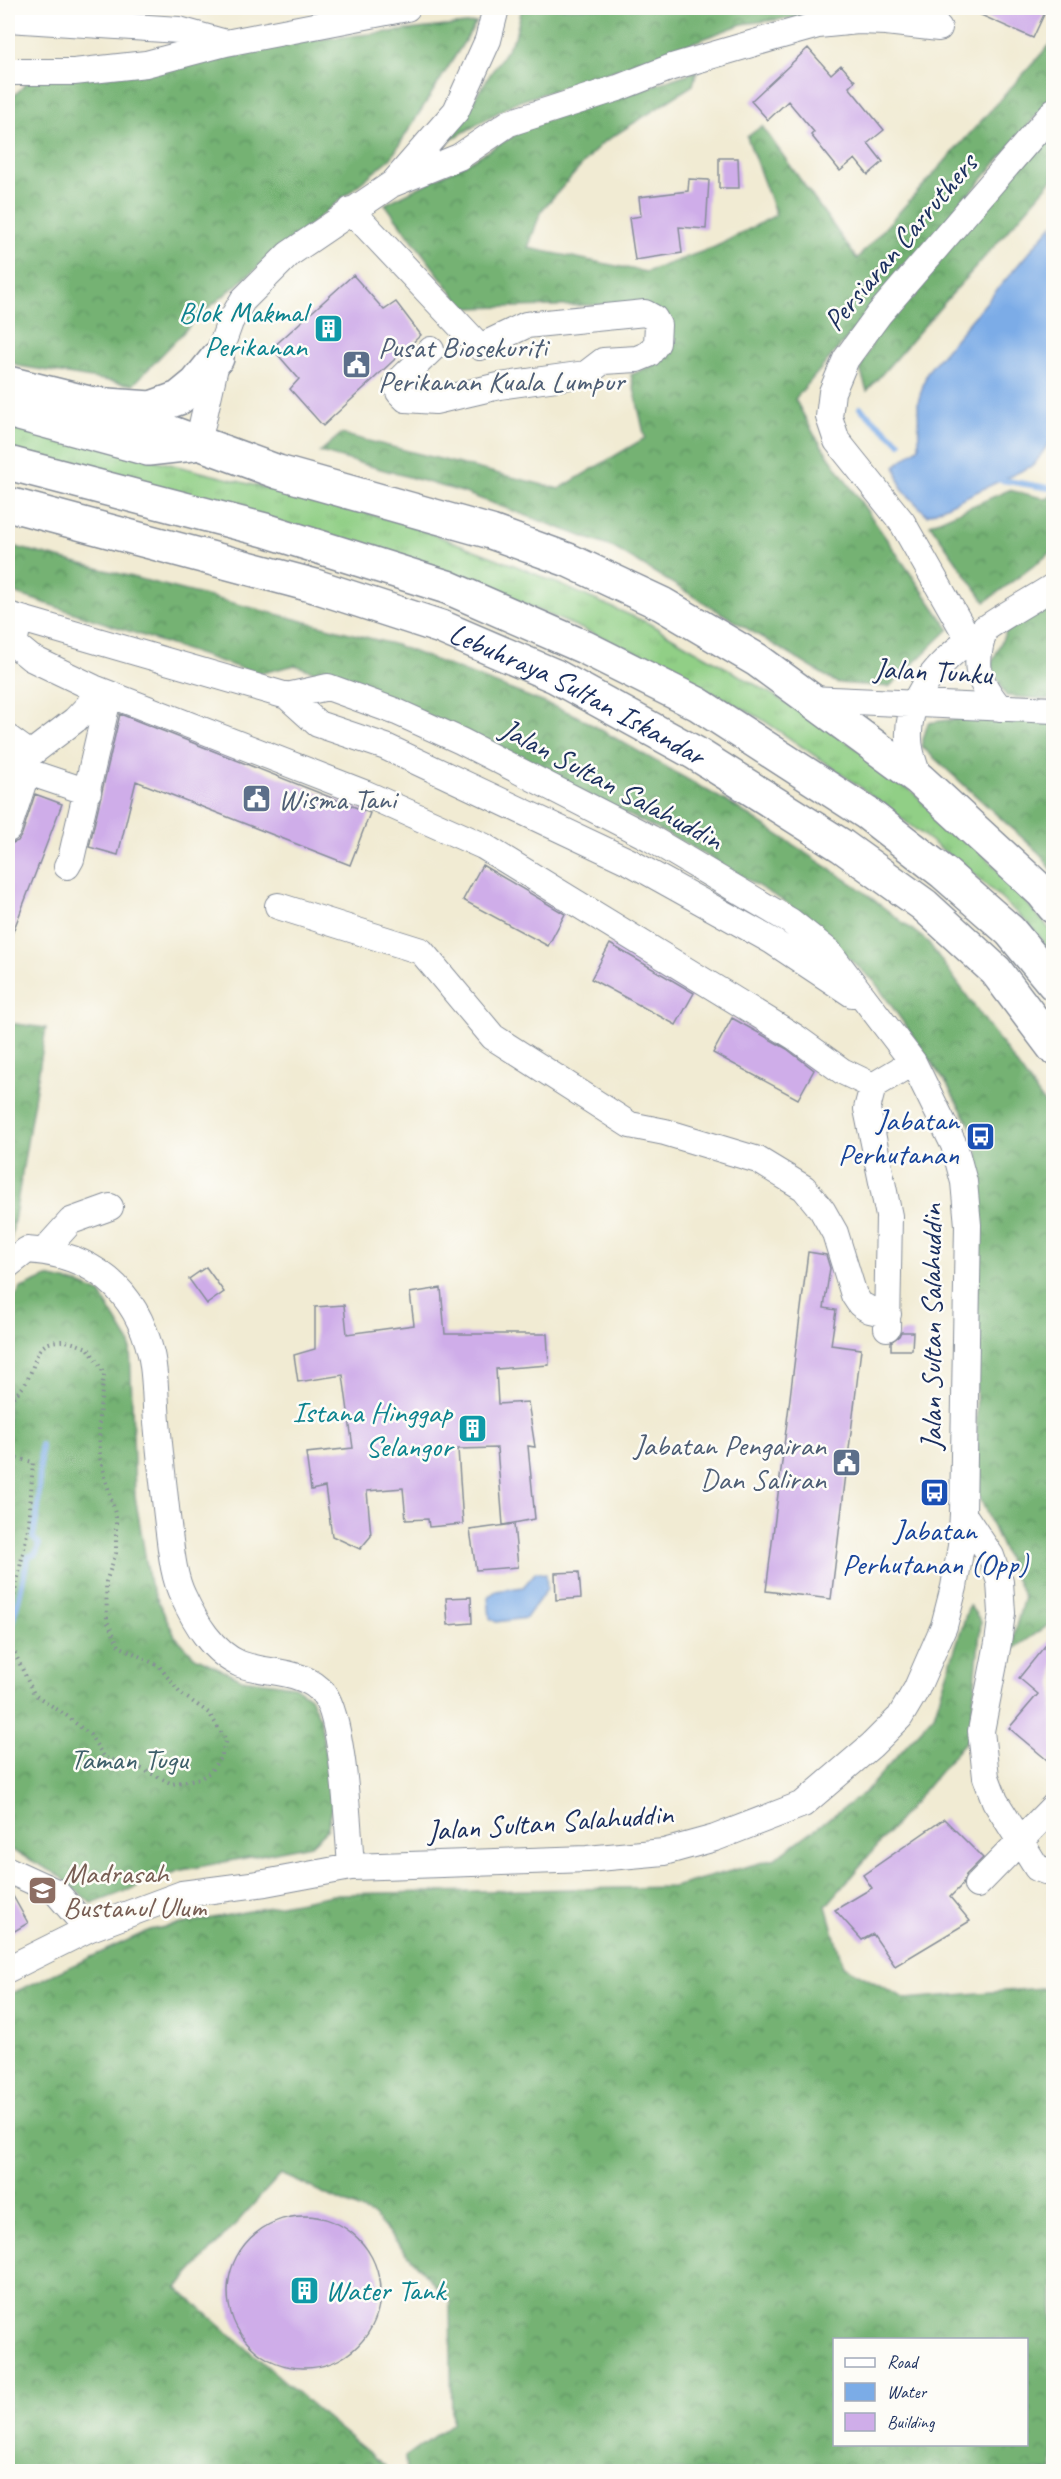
<svg xmlns="http://www.w3.org/2000/svg" width="1061" height="2479" font-family="Caveat,sans-serif">
	<style>
		.grass { fill: url(#grass-tufts); stroke: #567f72; stroke-width: 1.5 }
		.forest { fill: url(#forest-crowns); stroke: #487068; stroke-width: 1.5; fill-rule: evenodd }
		.water { fill: #7bace7; stroke: #4b6ea2; stroke-width: 1.5 }
		.lines { fill: none; stroke-linecap: round; stroke-linejoin: round }
		.stream { stroke: #7bace7; stroke-width: 6 }
		.building { fill: #cfade9 }
		.minor-casing { stroke: #868d98; stroke-width: 28 }
		.major-casing { stroke: #868d98; stroke-width: 36 }
		.path { stroke: #868d98; stroke-width: 4; stroke-dasharray: 1.5 4.5; stroke-linecap: butt }
		.minor { stroke: #fff; stroke-width: 26 }
		.major { stroke: #fff; stroke-width: 33 }
		.labels { text-anchor: middle; dominant-baseline: central; stroke-width: 5; stroke-linejoin: round; paint-order: stroke }
		.street-label { font-size: 30px; fill: #1b2f5e; stroke: #fdfcf7 }
		.culture-label { font-size: 30px; fill: #0d838f; stroke: #fdfcf7; text-anchor: end }
		.service-label { font-size: 30px; fill: #4e5e75; stroke: #fdfcf7; text-anchor: start }
		.transit-label { font-size: 30px; fill: #164399; stroke: #fdfcf7; text-anchor: end }
		.park-label { font-size: 30px; fill: #3e5f6a; stroke: #fdfcf7 }
		.education-label { font-size: 30px; fill: #785e54; stroke: #fdfcf7; text-anchor: start }
	</style>
	<defs>
		<pattern id="grass-tufts" width="24" height="20" patternUnits="userSpaceOnUse" patternTransform="scale(1.5)"><rect width="24" height="20" fill="#91cf86"/><path d="M3 7l-1-3M5 7V3M7 7l1-3M15 17l-1-3M17 17v-4M19 17l1-3" fill="none" stroke="#7cb276"/></pattern>
		<pattern id="forest-crowns" width="20" height="18" patternUnits="userSpaceOnUse" patternTransform="scale(1.5)"><rect width="20" height="18" fill="#74b273"/><path d="M2 6a3 3 0 1 1 6 0M12 15a3 3 0 1 1 6 0" fill="none" stroke="#5e9162"/></pattern>
	</defs>
	<rect width="100%" height="100%" fill="#fdfcf7"/>
	<filter id="ink" filterUnits="userSpaceOnUse"><feTurbulence type="fractalNoise" baseFrequency=".0167" numOctaves="2"/><feDisplacementMap in="SourceGraphic" scale="12" xChannelSelector="R" yChannelSelector="G"/><feConvolveMatrix kernelMatrix="1 2 1 2 8 2 1 2 1" color-interpolation-filters="sRGB"/></filter>
	<filter id="wash" filterUnits="userSpaceOnUse"><feTurbulence type="fractalNoise" baseFrequency=".008" numOctaves="4" result="noise"/><feDisplacementMap in="SourceGraphic" scale="24" xChannelSelector="R" yChannelSelector="G"/><feGaussianBlur stdDeviation="1.35" result="paint"/><feColorMatrix in="noise" values="0 0 0 0 0 0 0 0 0 0 0 0 0 0 0 0 0 1.4 0 .05"/><feComposite in="paint" operator="in"/></filter>
	<g filter="url(#wash)">
		<rect width="100%" height="100%" fill="#f1ebd3"/>
		<path class="grass" d="M8 421 66 438 401 522 524 569 648 623 775 696 880 763 988 859 1053 933V955L1032 927 975 875 859 786 760 718 632 650 509 598 8 450Z"/>
		<path class="forest" d="M522 8H872L742 24 647 60 514 103 445 143 515 37Z
			M476 23 391 158 199 316 133 385 19 366 8 360V102L41 68Z
			M1053 41V96L795 399 815 436 949 629 889 687 837 683 614 548 462 492 320 452 341 434 559 489 645 438 631 375 665 359 668 323 639 304 464 308 385 204 466 164 532 125 697 71 693 85 601 144 541 211 528 248 646 272 715 247 776 215 747 137 762 126 857 259Z
			M1053 129V179L867 391 860 369 891 304Z
			M1009 490 1047 499 1053 494V551L985 602 930 524Z
			M8 545 396 645 573 714 736 807 856 886 928 942 1053 1115V1622L1009 1652 1024 1597 977 1491 975 1186 978 1155 972 1129 946 1083 874 981 787 903 681 841 402 703 295 665 258 674 8 591Z
			M1053 603V700L1006 696 991 665 1007 629Z
			M974 716 1053 722V871L1039 853 921 746 928 723Z
			M8 1023 46 1028 11 1239 8 1243Z
			M47 1277 79 1284 100 1293 130 1343 135 1496 150 1584 175 1636 195 1657 242 1679 294 1686 310 1697 320 1718 333 1805 327 1830 311 1845 178 1871 92 1904 59 1875 8 1848V1308L21 1288Z
			M969 1605 981 1621 970 1736 826 1906 843 1966 906 1999 1053 1987V2471H406L405 2457 452 2423 450 2302 374 2216 281 2174 177 2288 336 2426 385 2466 386 2471H8V1995L150 1930 338 1894 673 1887 774 1859 865 1792 934 1715ZM834 2340H1026V2444H834Z"/>
		<path class="water" d="M1053 224V437L1034 465 927 515 902 489 895 466 919 447 918 402 927 372Z
			M536 1572 546 1574 547 1589 526 1618 496 1622 490 1618 488 1597 496 1591 523 1587Z"/>
		<g class="lines">
			<path class="stream" d="M860 408 900 443
				M996 479 1049 488
				M8 1636 19 1597 28 1557 36 1554 39 1544 33 1538 38 1509 41 1445"/>
		</g>
		<g id="blocks">
			<path class="building" d="M965 8H1047L1033 38Z
				M808 48 831 74 841 65 855 81 849 87 884 130 868 143 883 162 868 175 855 159 840 171 811 135 814 132 788 101 768 120 751 101Z
				M719 158H738L739 188H719Z
				M689 179 709 180 706 229 679 227 682 253 635 260 629 218 641 216 639 197 688 191Z
				M353 275 384 310 396 302 421 335 323 426 290 389 299 379 272 348Z
				M120 714 370 813 350 865 136 781 118 855 89 847Z
				M35 794 62 804 9 942 8 851 10 844 18 841 22 834Z
				M482 865 565 914 548 946 463 900Z
				M610 944 694 993 676 1025 591 979Z
				M732 1018 787 1049 814 1070 798 1099 713 1053Z
				M808 1252 826 1255 830 1268 824 1308 836 1310 831 1345 861 1349 831 1599 766 1591Z
				M206 1267 224 1292 207 1304 189 1279Z
				M441 1288 445 1334H547L549 1365 496 1369 498 1404 528 1402 535 1447 528 1446 535 1519 503 1525 497 1448 458 1449 463 1524 429 1527 428 1519 406 1520 403 1488 367 1491 371 1536 360 1549 332 1536 325 1487 311 1490 306 1453 353 1448 343 1375 298 1382 294 1355 315 1349V1307L344 1305 347 1334 414 1325 410 1293Z
				M901 1332H913L912 1350H891V1342L899 1336Z
				M514 1524 518 1567 476 1570 470 1530Z
				M579 1572 581 1598 556 1600 555 1573Z
				M471 1597 472 1623 448 1625 446 1598Z
				M1053 1636V1765L1009 1728 1038 1694 1019 1678Z
				M944 1819 983 1858 966 1875 962 1885 950 1897 970 1921 895 1966 873 1934 862 1940 835 1910 872 1888 863 1875Z
				M8 1887 28 1923 8 1935Z
				M228 2292a76 76 0 1 1 152 0a76 76 0 1 1-152 0Z"/>
		</g>
	</g>
	<g filter="url(#ink)">
		<use href="#blocks" fill-opacity="0" stroke="#868d98" stroke-width="1.5"/>
		<g class="lines">
			<defs>
				<path id="minor" d="M8 19 179 30 226 43
					M8 72H74L146 64 226 43 407 8
					M395 181 456 111 488 40 496 8
					M351 210 480 347
					M431 350 397 383 399 392 406 399 435 401 499 386 586 374 603 361 637 359 649 354 657 343 658 325 654 318 645 313 526 325 480 347
					M198 443 217 358 230 322 243 300 289 254 392 184 459 157 509 123 618 88 672 67 775 37 818 25 858 21 886 22 939 28
					M8 615 287 696 318 724 386 747 630 862 772 941 852 994
					M19 618 14 644 31 658 94 688 364 793 483 846 795 1037 842 1071 873 1086
					M985 628C973 664 976 680 1000 708
					M969 640 902 522 837 441 829 417 832 392 846 359 879 314 1054 111
					M810 699 1054 710
					M8 738 30 754
					M13 767 88 792
					M8 771 75 720 91 703 94 688
					M919 779C915 765 909 753 909 739 905 664 1001 620 1054 586
					M8 829 27 771
					M67 866 71 859 109 694
					M278 906 421 951 493 1037 630 1125 665 1132 758 1160 804 1188 822 1210 835 1233 854 1295 860 1304 870 1310 888 1314
					M44 1251 71 1221 110 1207
					M8 1265 27 1250C92 1254 136 1289 151 1354 156 1376 155 1400 157 1422 160 1456 164 1491 168 1525 171 1548 173 1576 183 1596 195 1622 212 1652 240 1664 266 1674 305 1669 324 1694 344 1721 348 1829 351 1867
					M887 1328 889 1216 867 1109 873 1086 913 1062
					M963 1514 991 1556 1000 1582 1002 1613 998 1643 981 1731 986 1777 995 1801 1037 1868 1045 1871 1054 1869
					M8 1870 56 1892 88 1929
					M977 1885 1054 1806
					M8 1969 88 1929 182 1894 265 1883 351 1867 587 1859 664 1852 715 1838 803 1804 872 1745 900 1717 916 1690 944 1626 954 1587 961 1546 963 1514 968 1225 964 1182 954 1145 913 1062 829 952 790 921 650 838 461 741 397 712 328 687 287 696"/>
				<g id="major">
					<path d="M8 383 93 404 151 408 179 398 196 384 217 358"/>
					<path d="M93 404 278 472 491 532 568 560 662 604 757 660 919 779 1042 892 1054 907"/>
					<path d="M8 411 148 449 193 444"/>
					<path d="M8 463 265 530 447 587 584 647 698 704 868 814 944 873 1010 931 1054 984"/>
					<path id="s1" d="M8 504 315 586 441 627 555 676 695 753 842 846 924 905 996 971 1054 1048"/>
				</g>
			</defs>
			<use href="#minor" class="minor-casing"/>
			<use href="#major" class="major-casing"/>
			<path class="path" d="M8 1400C17 1394 25 1387 29 1376 37 1360 35 1342 60 1341 69 1340 80 1346 88 1348L104 1373 99 1417 100 1458 116 1517V1553L106 1582 107 1621 119 1646 159 1666 180 1693 209 1713 226 1740 221 1757 210 1772 201 1778 172 1784 134 1765 105 1758 90 1735 67 1716 34 1694 11 1645 8 1650
				M8 1465 15 1458 33 1462 29 1524 8 1625"/>
			<use href="#minor" class="minor"/>
			<use href="#major" class="major"/>
		</g>
	</g>
	<defs>
		<symbol id="building-square" viewBox="-11 -11 22 22"><rect x="-9" y="-9" width="18" height="18" rx="4" fill="#0f9aa8" stroke="#fdfcf7"/><path d="M-4-6H4V6H1V3H-1V6H-4ZM-2.5-4.3h1.7v1.8h-1.7ZM.8-4.3h1.7v1.8H.8ZM-2.5-1h1.7V.8h-1.7ZM.8-1h1.7V.8H.8Z" fill="#fff"/></symbol>
		<symbol id="civic-square" viewBox="-11 -11 22 22"><rect x="-9" y="-9" width="18" height="18" rx="4" fill="#5c6f8a" stroke="#fdfcf7"/><path d="M-.6-6.5H3V-4.5H.6V-3L4-1V1h2V6H-6V1h2V-1L-.6-3ZM-1.2 2.5V6h2.4V2.5Z" fill="#fff"/></symbol>
		<symbol id="bus-square" viewBox="-11 -11 22 22"><rect x="-9" y="-9" width="18" height="18" rx="4" fill="#1a4fb4" stroke="#fdfcf7"/><path d="M-5-6H5V4H4V6H2V4H-2V6H-4V4H-5ZM-3.5-4V0h7V-4ZM-3.5 1.2v1.5H-2V1.2ZM2 1.2v1.5H3.5V1.2Z" fill="#fff"/></symbol>
		<symbol id="school-square" viewBox="-11 -11 22 22"><rect x="-9" y="-9" width="18" height="18" rx="4" fill="#8d6e63" stroke="#fdfcf7"/><path d="M0-5L7-2L0 1L-7-2ZM-4 1L0 2.5L4 1V4Q0 6-4 4Z" fill="#fff"/></symbol>
	</defs>
	<g fill-rule="evenodd">
		<use href="#building-square" x="312" y="312" width="33" height="33"/>
		<use href="#civic-square" x="340" y="348" width="33" height="33"/>
		<use href="#civic-square" x="240" y="782" width="33" height="33"/>
		<use href="#bus-square" x="964" y="1120" width="33" height="33"/>
		<use href="#building-square" x="456" y="1412" width="33" height="33"/>
		<use href="#civic-square" x="830" y="1446" width="33" height="33"/>
		<use href="#bus-square" x="918" y="1476" width="33" height="33"/>
		<use href="#school-square" x="26" y="1874" width="33" height="33"/>
		<use href="#building-square" x="288" y="2274" width="33" height="33"/>
	</g>
	<g class="labels">
		<g class="street-label">
			<text transform="translate(900 242) rotate(-50)">Persiaran Carruthers</text>
			<text transform="translate(933 671) rotate(3)">Jalan Tunku</text>
			<text stroke="none"><textPath href="#s1" startOffset="602">Lebuhraya Sultan Iskandar</textPath></text>
			<text transform="translate(612 784) rotate(28)">Jalan Sultan Salahuddin</text>
			<text transform="translate(931 1327) rotate(-90)">Jalan Sultan Salahuddin</text>
			<text transform="translate(550 1822) rotate(-4)">Jalan Sultan Salahuddin</text>
		</g>
		<g class="culture-label">
			<text x="307" y="312">Blok Makmal<tspan x="307" dy="34">Perikanan</tspan></text>
			<text x="452" y="1412">Istana Hinggap<tspan x="452" dy="34">Selangor</tspan></text>
			<text x="325" y="2290" text-anchor="start">Water Tank</text>
		</g>
		<g class="service-label">
			<text x="378" y="347">Pusat Biosekuriti<tspan x="378" dy="34">Perikanan Kuala Lumpur</tspan></text>
			<text x="278" y="799">Wisma Tani</text>
			<text x="826" y="1445" text-anchor="end">Jabatan Pengairan<tspan x="826" dy="34">Dan Saliran</tspan></text>
		</g>
		<g class="transit-label">
			<text x="959" y="1120">Jabatan<tspan x="959" dy="34">Perhutanan</tspan></text>
			<text x="935" y="1530" text-anchor="middle">Jabatan<tspan x="935" dy="34">Perhutanan (Opp)</tspan></text>
		</g>
		<g class="park-label">
			<text x="129" y="1759">Taman Tugu</text>
		</g>
		<g class="education-label">
			<text x="63" y="1873">Madrasah<tspan x="63" dy="34">Bustanul Ulum</tspan></text>
		</g>
	</g>
	<rect width="1061" height="2479" fill="none" stroke="#fdfcf7" stroke-width="30"/>
	<rect x="833" y="2338" width="195" height="108" fill="#fdfcf7" stroke="#a3aaba" stroke-width="1.5"/>
	<rect x="845" y="2358" width="30" height="9" fill="#ffffff" stroke="#a3aaba" stroke-width="1.5"/>
	<text x="887" y="2368" font-size="18" fill="#1b2f5e">Road</text>
	<rect x="845" y="2383" width="30" height="18" fill="#7bace7" stroke="#a3aaba" stroke-width="1.5"/>
	<text x="887" y="2398" font-size="18" fill="#1b2f5e">Water</text>
	<rect x="845" y="2413" width="30" height="18" fill="#cfade9" stroke="#a3aaba" stroke-width="1.5"/>
	<text x="887" y="2428" font-size="18" fill="#1b2f5e">Building</text>
</svg>
